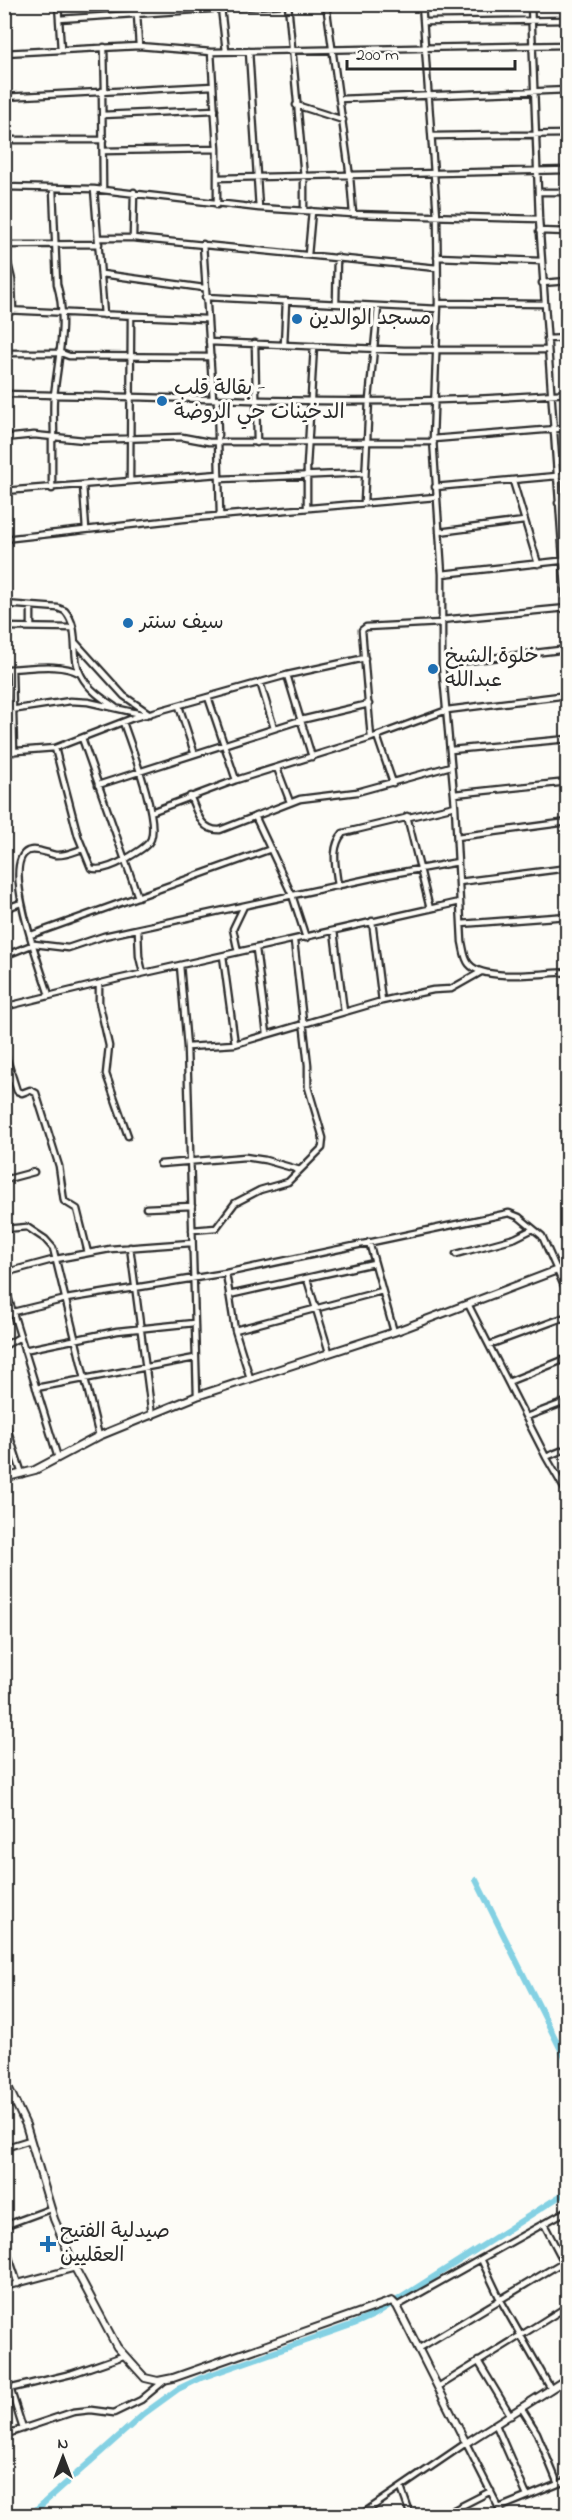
<svg xmlns="http://www.w3.org/2000/svg" width="572" height="2520" font-family="'Indie Flower','Playpen Sans Arabic',sans-serif">
	<style>
		.lines { fill: none; stroke-linecap: round; stroke-linejoin: round }
		.canal { stroke: #84d1e3; stroke-width: 6 }
		.minor-casing { stroke: #2b2b2b; stroke-width: 9 }
		.tertiary-casing { stroke: #2b2b2b; stroke-width: 10 }
		.minor { stroke: #fdfcf7; stroke-width: 4.5 }
		.tertiary { stroke: #fdfcf7; stroke-width: 6 }
		.poi-dot { fill: #1f6fb2; stroke: #fdfcf7; stroke-width: 2 }
		.labels { text-anchor: middle; dominant-baseline: central; stroke-width: 6; stroke-linejoin: round; paint-order: stroke }
		.poi-label { font-size: 21px; fill: #2b2b2b; stroke: #fdfcf7; text-anchor: start }
	</style>
	<rect width="100%" height="100%" fill="#fdfcf7"/>
	<filter id="ink" filterUnits="userSpaceOnUse"><feTurbulence type="fractalNoise" baseFrequency=".0167" numOctaves="2"/><feDisplacementMap in="SourceGraphic" scale="12" xChannelSelector="R" yChannelSelector="G"/><feConvolveMatrix kernelMatrix="1 2 1 2 8 2 1 2 1" color-interpolation-filters="sRGB"/></filter>
	<g filter="url(#ink)">
		<g class="lines">
			<path class="canal" d="M476 1880 568 2064
				M29 2516 145 2413 178 2389 201 2378 354 2324 374 2315 568 2191"/>
			<defs>
				<path id="minor" d="M58 4 61 50
					M288 4 304 177V211
					M326 4 350 177 353 214
					M422 4 437 216 438 303 433 439 442 574V664L455 806 462 942C464 950 464 958 469 964 484 982 545 973 568 972
					M531 4 539 219 568 630
					M221 8 226 51
					M137 14 139 46
					M59 19 285 4
					M424 22 568 20
					M104 47 105 91
					M249 51 259 208
					M211 52 217 149V205
					M4 53 139 46 211 52 568 45
					M102 91 103 189
					M4 97 213 86
					M339 99 568 90
					M296 105 343 120
					M102 115 215 110
					M432 136 568 134
					M4 140H103
					M103 151 217 149
					M217 178 568 170
					M4 187 94 189 104 315
					M53 189 57 284C68 321 58 359 54 396 53 410 54 425 54 439
					M94 189 259 208 353 214 539 219
					M538 192H568
					M539 231 568 232
					M98 238H133L437 268
					M133 238 134 192
					M203 244 213 399
					M4 245 99 244
					M4 247 12 280 13 311
					M308 255 312 211
					M437 257 541 261
					M102 274 204 288
					M542 283 568 281
					M205 297 438 309
					M336 303 337 257
					M438 303 544 304
					M4 310 206 319
					M547 339 568 338
					M209 342 404 350H548
					M255 343 257 443
					M284 345 286 301
					M4 353H61L69 356 211 357
					M4 394C192 397 380 409 568 393
					M217 399 220 515
					M4 438 34 435 84 440 182 437 209 442H434
					M52 439V489
					M433 439 568 428
					M130 479 131 316
					M220 479 365 473
					M513 481 538 564
					M83 485 86 530
					M435 487 568 475
					M4 491 219 474
					M364 502 369 400 378 307
					M558 503 568 502
					M307 508V466L314 346
					M439 532 524 521
					M4 539 183 519 436 497
					M442 574 568 560
					M4 604 58 608 65 611C81 629 70 656 81 675 88 689 103 699 115 707
					M31 606V627
					M441 620 567 608
					M4 627 73 628
					M76 643 124 696 150 714
					M442 664 568 649
					M4 669C27 669 59 662 79 673
					M12 669 14 752
					M287 675 312 757
					M260 682 274 728
					M208 697 236 780
					M179 706 194 752
					M4 711 70 701 88 702 146 715
					M377 736 393 783
					M82 738 138 897
					M371 738 362 630 366 627 441 623
					M55 748 78 836 91 868C101 872 117 864 126 859 133 854 148 847 151 839 159 817 131 746 123 722
					M451 750 568 739
					M4 752 55 748 133 718 287 675 365 658
					M277 768 290 802
					M98 785 301 720 369 704
					M454 794 568 782
					M190 796C197 811 200 831 220 830L300 799 357 792 451 766
					M151 812 236 780 371 738 447 710 568 695
					M255 816 292 895 306 938
					M407 816 430 909
					M457 837 568 822
					M459 882 568 868
					M338 886C336 868 330 848 343 833L455 806
					M4 909 21 903
					M372 921 382 1001
					M461 924 568 916
					M138 930 139 956 143 973
					M334 931 344 1012
					M31 935 271 849
					M256 949 267 1034
					M238 952 233 929 244 906
					M4 956 34 944 68 948 104 936 386 875 458 862
					M223 956 235 1044
					M180 965 187 1047 197 1396
					M99 984V1002L109 1046 106 1074 128 1136
					M49 995C42 972 0 863 28 851 37 848 46 853 55 855 65 856 73 852 82 849
					M4 1007 118 979 460 902
					M187 1047 235 1044 382 1001 433 990 451 989 481 972
					M4 1050 17 1091 22 1093 30 1090 36 1093 59 1166 64 1201 77 1209 88 1253
					M4 1080 13 1078
					M160 1164 245 1157 265 1160 300 1170
					M4 1180 34 1172
					M146 1208 192 1206
					M4 1229 27 1227 45 1239 53 1248 99 1436
					M192 1230 216 1228 235 1203 260 1190 288 1182 322 1148 323 1138 308 1087V1065L294 941
					M369 1242 394 1332
					M130 1247 152 1416
					M456 1254 515 1238 533 1229
					M4 1273 56 1259 110 1249 191 1243
					M226 1273 235 1330 250 1378
					M307 1279 329 1352
					M4 1284 58 1458
					M229 1295 374 1263
					M468 1304 546 1457 568 1495
					M13 1312 66 1299 226 1273 509 1213 519 1217 542 1236 568 1295
					M235 1330 382 1291
					M489 1345 568 1316
					M4 1346 20 1337
					M24 1350 117 1331 194 1323
					M508 1382 568 1358
					M36 1388 195 1358
					M526 1417 568 1401
					M4 1419 22 1474
					M546 1457 568 1448
					M4 2106 16 2103
					M4 2148 30 2140
					M544 2224 568 2270
					M4 2226 50 2209
					M4 2243 18 2284
					M482 2261 500 2299 551 2389
					M4 2287 75 2268
					M397 2306 568 2210
					M418 2349 568 2259
					M478 2361 511 2416
					M4 2369 23 2429
					M564 2380 568 2389
					M438 2387 568 2306
					M4 2390 71 2374 123 2356
					M522 2409 537 2433 558 2484
					M496 2425 527 2496
					M4 2435 73 2412 91 2410 114 2413 141 2400 164 2381
					M401 2488 411 2516
					M499 2508 568 2480
					M359 2516 466 2443 503 2516
					M442 2516 491 2491"/>
				<path id="tertiary" d="M4 1478 35 1470 99 1436 197 1396 394 1332 568 1266
					M4 2078 26 2125 54 2219 75 2268 117 2347 145 2378 158 2381 173 2378 392 2301 397 2306 466 2443 568 2378"/>
			</defs>
			<use href="#minor" class="minor-casing"/>
			<use href="#tertiary" class="tertiary-casing"/>
			<use href="#minor" class="minor"/>
			<use href="#tertiary" class="tertiary"/>
		</g>
	</g>
	<g class="poi-dot">
		<circle cx="297" cy="319" r="6"/>
		<circle cx="162" cy="401" r="6"/>
		<circle cx="128" cy="623" r="6"/>
		<circle cx="433" cy="669" r="6"/>
		<path d="M45 2235h6v6h6v6h-6v6h-6v-6h-6v-6h6z"/>
	</g>
	<g class="labels">
		<g class="poi-label">
			<text x="309" y="319">مسجد الوالدين</text>
			<text x="174" y="389">بقالة قلب -<tspan x="174" dy="24">الدخينات حي الروضة</tspan></text>
			<text x="140" y="623">سيف سنتر</text>
			<text x="445" y="657">خلوة الشيخ<tspan x="445" dy="24">عبدالله</tspan></text>
			<text x="60" y="2232">صيدلية الفتيح<tspan x="60" dy="24">العقليين</tspan></text>
		</g>
	</g>
	<rect width="572" height="2520" fill="none" stroke="#fdfcf7" stroke-width="24"/>
	<rect x="12" y="12" width="548" height="2496" fill="none" stroke="#2b2b2b" stroke-width="2" filter="url(#ink)"/>
	<g transform="translate(63 2457)" stroke="#fdfcf7" stroke-width="4.5" paint-order="stroke">
	<path d="M0-4.5L10 22L0 15L-10 22Z" fill="#2b2b2b"/>
	<text y="-9" font-size="16" font-weight="bold" text-anchor="middle" fill="#2b2b2b">N</text>
	</g>
	<path d="M347 60v9h168v-9" fill="none" stroke="#2b2b2b" stroke-width="3"/>
	<text x="356" y="60" font-size="18" fill="#2b2b2b" stroke="#fdfcf7" stroke-width="4.5" paint-order="stroke">200 m</text>
</svg>
